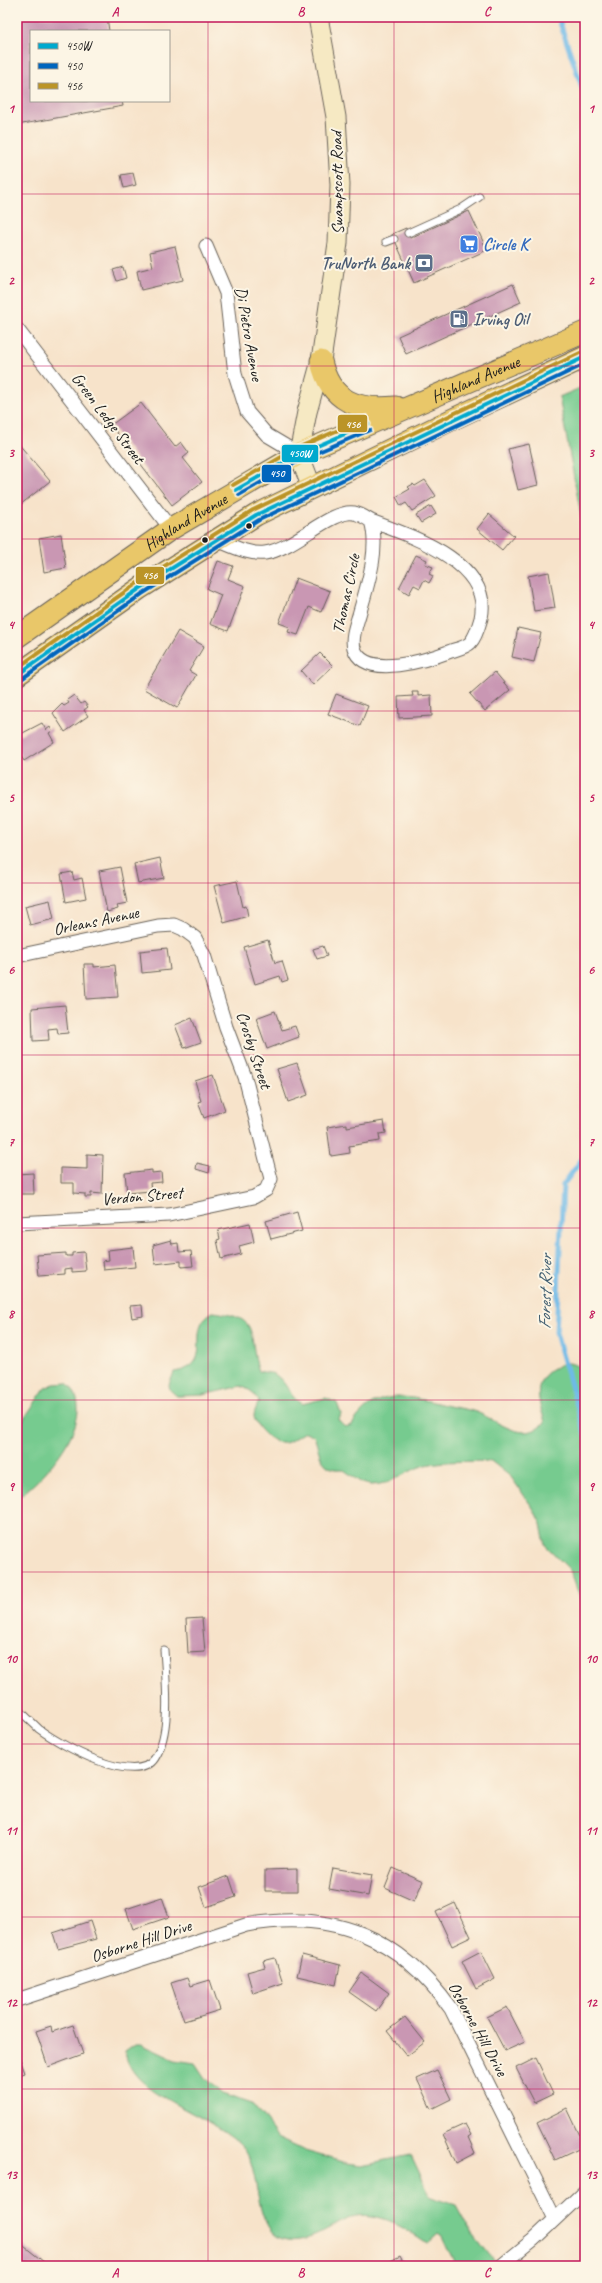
<svg xmlns="http://www.w3.org/2000/svg" width="602" height="2283" font-family="Caveat,sans-serif">
	<style>
		.green { fill: #76cb8f; stroke: #497456 }
		.lines { fill: none; stroke-linecap: round; stroke-linejoin: round }
		.stream { stroke: #6ebae8; stroke-width: 5 }
		.building { fill: #c997b3 }
		.lane-casing { stroke: #696259; stroke-width: 9 }
		.street-casing { stroke: #696259; stroke-width: 15 }
		.secondary-casing { stroke: #696259; stroke-width: 21 }
		.primary-casing { stroke: #696259; stroke-width: 23 }
		.lane { stroke: #fff; stroke-width: 7 }
		.street { stroke: #fff; stroke-width: 13 }
		.secondary { stroke: #f6e9c3; stroke-width: 19 }
		.primary { stroke: #e9c769; stroke-width: 21 }
		.bus-1-casing { stroke: #fcf5e5; stroke-width: 7 }
		.bus-2-casing { stroke: #fcf5e5; stroke-width: 7 }
		.bus-3-casing { stroke: #fcf5e5; stroke-width: 7 }
		.bus-1 { stroke: #00a9ce; stroke-width: 4 }
		.bus-2 { stroke: #0065bd; stroke-width: 4 }
		.bus-3 { stroke: #bb9427; stroke-width: 4 }
		.grid { fill: none; stroke: #c2185b; stroke-width: 1; stroke-opacity: 0.55 }
		.bus-dot { fill: #1c1c1c; stroke: #fcf5e5; stroke-width: 1.5 }
		.labels { text-anchor: middle; dominant-baseline: central; stroke-width: 4; stroke-linejoin: round; paint-order: stroke }
		.street-label { font-size: 17px; fill: #1c1c1c; stroke: #fcf5e5 }
		.shop-label { font-size: 17px; font-weight: bold; fill: #366cbe; stroke: #fcf5e5; text-anchor: start }
		.service-label { font-size: 17px; font-weight: bold; fill: #4e5e75; stroke: #fcf5e5; text-anchor: end }
		.water-label { font-size: 18px; font-style: italic; fill: #3d5b6e; stroke: #fcf5e5 }
		.line-badge { stroke: #fcf5e5; stroke-width: 1.5 }
		.badge-label { font-size: 11px; text-anchor: middle; font-weight: bold; fill: #fff }
		.neatline { fill: none; stroke: #c2185b; stroke-width: 1.5 }
		.grid-label { font-size: 13px; text-anchor: middle; font-weight: bold; fill: #c2185b }
	</style>
	<rect width="100%" height="100%" fill="#fcf5e5"/>
	<filter id="ink" filterUnits="userSpaceOnUse"><feTurbulence type="fractalNoise" baseFrequency=".025" numOctaves="2"/><feDisplacementMap in="SourceGraphic" scale="8" xChannelSelector="R" yChannelSelector="G"/><feConvolveMatrix kernelMatrix="1 2 1 2 8 2 1 2 1" color-interpolation-filters="sRGB"/></filter>
	<filter id="wash" filterUnits="userSpaceOnUse"><feTurbulence type="fractalNoise" baseFrequency=".012" numOctaves="4" result="noise"/><feDisplacementMap in="SourceGraphic" scale="16" xChannelSelector="R" yChannelSelector="G"/><feGaussianBlur stdDeviation="0.9" result="paint"/><feColorMatrix in="noise" values="0 0 0 0 0 0 0 0 0 0 0 0 0 0 0 0 0 1.4 0 .05"/><feComposite in="paint" operator="in"/></filter>
	<g filter="url(#wash)">
		<rect width="100%" height="100%" fill="#f7e3ca"/>
		<path class="green" d="M585 386V537L559 397Z
			M213 1312C264 1318 246 1334 259 1371 265 1373 273 1372 277 1376 288 1384 290 1398 302 1404L326 1398 337 1403 341 1414 339 1420 345 1427 352 1425C376 1385 412 1397 449 1406 458 1408 468 1409 476 1412 498 1420 524 1446 545 1422 539 1402 531 1382 553 1369 558 1366 562 1362 568 1363 573 1363 580 1368 585 1370V1611L570 1570 545 1545 541 1524 533 1508 511 1477 491 1461C469 1462 447 1460 426 1465 407 1470 392 1485 371 1485 358 1484 353 1475 342 1469 320 1471 320 1452 314 1436L306 1432C298 1434 292 1442 285 1443 273 1445 255 1427 254 1416 254 1412 257 1406 259 1401L251 1391 241 1386 203 1395 177 1396 170 1390 169 1385 174 1372C219 1365 182 1328 213 1312Z
			M67 1383C102 1415 45 1479 17 1498V1429L45 1388 54 1384Z
			M135 2044H141L175 2060 195 2063 205 2078 222 2094 254 2105 278 2138 305 2151 347 2163 362 2165 411 2155 431 2197 456 2205 468 2227 498 2266H456L442 2236 438 2233 427 2243C406 2228 372 2208 346 2220 326 2229 310 2243 287 2240 252 2235 262 2168 242 2146 213 2114 130 2097 125 2051Z"/>
		<g class="lines">
			<path class="stream" d="M558 17 585 96
				M585 1155 563 1185 556 1333 585 1434"/>
		</g>
		<g id="blocks">
			<path class="building" d="M17 17H107L109 31H31V101H122L123 106 17 125Z
				M133 173 136 185 124 188 121 175Z
				M469 211 487 250 414 283 392 234 406 228 410 238Z
				M175 246 183 280 141 290 137 271 153 267 150 252Z
				M123 267 126 278 117 281 113 270Z
				M513 284 521 302 406 354 398 336Z
				M141 403 175 447 181 442 189 453 183 458 202 482 172 505 111 425Z
				M17 442 50 481 20 505 17 501Z
				M529 444 538 485 518 490 508 449Z
				M425 480 436 496 412 511 406 503 401 506 396 497 410 489 408 487 413 484 415 486Z
				M431 506 436 514 421 523 416 515Z
				M489 514 514 536 502 550 477 529Z
				M61 534 66 568 44 572 39 538Z
				M416 555 427 560 425 564 433 567 429 574 433 576 429 583 424 580 420 588 414 585 409 594 399 588Z
				M218 561 233 566 228 579 245 586 228 631 210 624 221 595 207 589Z
				M549 572 555 608 534 611 528 576Z
				M296 578 330 591 321 612 309 607 298 635 288 632 290 627 279 623Z
				M518 628 541 633 534 662 512 657Z
				M178 631 204 646 189 671 196 675 177 708 144 689Z
				M320 653 333 666 313 685 301 671Z
				M495 672 510 690 485 711 470 694Z
				M412 692H418V696L431 695 432 716 399 718 398 697 413 696Z
				M336 694 368 706 360 726 328 714Z
				M74 695 81 704 84 702 88 707 84 710 88 716 65 732 53 713 62 704 64 706 69 703 67 700Z
				M42 723 46 730 50 727 52 731 49 733 54 742 24 761 17 750V736Z
				M160 858 164 878 138 883 134 864Z
				M120 867 127 903 117 905 118 909 107 912 99 871Z
				M72 872 74 880 82 878 86 898 66 902 61 874Z
				M237 881 243 907 246 906 248 916 224 923 214 886Z
				M50 900 54 919 30 925 25 906Z
				M268 940 275 963 282 961 288 980 282 982 280 976 255 984 244 947Z
				M323 946 327 956 317 959 313 949Z
				M167 948 170 970 142 973 140 951Z
				M84 964H94V967L115 965 118 997 86 999Z
				M65 1005 68 1033 58 1034 57 1028 48 1029 49 1040 33 1041 32 1008Z
				M275 1011 282 1030 295 1026 299 1037 267 1049 256 1018Z
				M192 1018 201 1042 184 1048 175 1025Z
				M297 1063 308 1095 288 1102 277 1069Z
				M213 1075 225 1110 204 1118 198 1102 201 1101 195 1081Z
				M384 1121 386 1133 379 1134 380 1141 349 1146 350 1153 331 1156 327 1127 347 1124V1127Z
				M87 1154 103 1155 102 1194 91 1193V1197H85V1194L74 1193V1183H61V1168L87 1169Z
				M197 1163 210 1166 209 1173 196 1169Z
				M152 1170V1173L161 1172 162 1182 150 1183 151 1191 127 1193 125 1173Z
				M33 1173 34 1194H17V1174Z
				M297 1212 302 1231 271 1239 266 1221Z
				M250 1223 254 1242 239 1246 241 1254 221 1259 217 1240 220 1239 218 1230Z
				M171 1240 172 1244 178 1243 179 1252 191 1251 193 1266 181 1267V1261L155 1264 153 1245Z
				M133 1247 135 1267 104 1270 103 1261 109 1260 108 1250Z
				M84 1252 86 1271 72 1272V1268L65 1269V1274L39 1276 37 1255 66 1253V1256H72V1253Z
				M142 1305 143 1316 132 1318 130 1306Z
				M202 1618 205 1652 188 1653 186 1619Z
				M333 1868 372 1875 368 1896 329 1889Z
				M393 1868 423 1881 414 1901 385 1888Z
				M297 1869V1891H265V1870Z
				M229 1876 236 1897 206 1907 199 1887Z
				M162 1897 169 1917 133 1929 126 1909Z
				M455 1903 471 1937 452 1946 436 1912Z
				M90 1921 96 1939 58 1949 53 1933Z
				M481 1951 495 1979 476 1989 462 1961Z
				M302 1955 340 1965 336 1985 297 1976Z
				M275 1958 283 1983 253 1993 247 1972 265 1967 263 1961Z
				M362 1973 389 1993 376 2011 349 1992Z
				M187 1978 190 1986 210 1980 220 2010 184 2021 171 1983Z
				M507 2007 525 2042 505 2051 487 2017Z
				M405 2017 425 2042 407 2056 387 2031Z
				M73 2025 83 2054 48 2067 36 2031 51 2026 52 2032Z
				M19 2056 25 2073 17 2076V2057Z
				M536 2058 553 2094 534 2103 516 2068Z
				M437 2070 451 2099 431 2109 417 2079Z
				M567 2108 585 2146 555 2160 537 2123Z
				M465 2124 471 2135 468 2137 475 2153 456 2163 443 2134Z
				M20 2243 44 2262 41 2266H17V2246Z
				M400 2256 405 2266H381Z"/>
		</g>
	</g>
	<g filter="url(#ink)">
		<use href="#blocks" fill-opacity="0" stroke="#696259" stroke-width="1"/>
		<g class="lines">
			<defs>
				<path id="lane" d="M408 233 461 209 479 197
					M386 242 394 239
					M17 1708C24 1715 32 1722 39 1729 59 1744 136 1788 155 1758 172 1731 166 1681 164 1650"/>
				<path id="street" d="M206 246 226 293 235 374 247 412 267 435 299 454
					M17 329 171 529
					M217 540C232 546 249 555 265 553 294 549 331 509 354 513 360 514 366 518 371 521 380 550 367 586 359 615 356 625 351 638 354 648 364 681 430 659 451 651 457 649 466 647 470 643 476 637 479 625 481 618 493 563 411 536 371 521
					M17 956 158 926 174 925 183 929 195 938 204 955 226 1027 245 1077 271 1179 266 1190 254 1197 169 1215 17 1223
					M17 2000 246 1925C334 1909 400 1937 451 2009L555 2219
					M501 2266 533 2240 585 2191"/>
				<path id="secondary" d="M312 488 299 454 307 412 321 361 338 243 340 185 336 117 318 17"/>
				<g id="primary">
					<path d="M321 361C330 402 358 411 396 407"/>
					<path id="s1" d="M17 637 171 529 299 454 585 332"/>
					<path d="M17 675 139 589 256 515 451 420 585 357"/>
				</g>
			</defs>
			<use href="#lane" class="lane-casing"/>
			<use href="#street" class="street-casing"/>
			<use href="#secondary" class="secondary-casing"/>
			<use href="#primary" class="primary-casing"/>
			<use href="#lane" class="lane"/>
			<use href="#street" class="street"/>
			<use href="#secondary" class="secondary"/>
			<use href="#primary" class="primary"/>
			<defs>
				<path id="bus-1" d="M236 490 299 454 368 424
					M17 675 139 589 256 515 585 357"/>
				<path id="bus-2" d="M239 495 302 459 370 430
					M20 680 142 594 259 520 585 364"/>
				<path id="bus-3" d="M233 485 297 448 366 418
					M17 668 136 584 253 510 582 352"/>
			</defs>
			<use href="#bus-1" class="bus-1-casing"/>
			<use href="#bus-2" class="bus-2-casing"/>
			<use href="#bus-3" class="bus-3-casing"/>
			<use href="#bus-1" class="bus-1"/>
			<use href="#bus-2" class="bus-2"/>
			<use href="#bus-3" class="bus-3"/>
		</g>
	</g>
	<path class="grid" d="M208 17V2266M394 17V2266M17 194H585M17 366H585M17 539H585M17 711H585M17 883H585M17 1055H585M17 1228H585M17 1400H585M17 1572H585M17 1744H585M17 1917H585M17 2089H585"/>
	<defs>
		<symbol id="supermarket-square" viewBox="-11 -11 22 22"><rect x="-9" y="-9" width="18" height="18" rx="4" fill="#3f7fe0" stroke="#fcf5e5"/><path d="M-6-5.5h2.5l.6 2H6L4.5 2H-2.5L-4.4-4H-6ZM-1.5 3.2a1.3 1.3 0 1 0 .1 0ZM3 3.2a1.3 1.3 0 1 0 .1 0Z" fill="#fff"/></symbol>
		<symbol id="bank-square" viewBox="-11 -11 22 22"><rect x="-9" y="-9" width="18" height="18" rx="4" fill="#5c6f8a" stroke="#fcf5e5"/><path d="M-6-4H6V4H-6ZM0-2.3a2.3 2.3 0 1 0 0 4.6a2.3 2.3 0 1 0 0-4.6Z" fill="#fff"/></symbol>
		<symbol id="fuel-square" viewBox="-11 -11 22 22"><rect x="-9" y="-9" width="18" height="18" rx="4" fill="#5c6f8a" stroke="#fcf5e5"/><path d="M-5.5-6h7V0h2V4h1.3V-2.5L3-4.5l.8-.8L6-3V5H2.5V1h-1V6h-7ZM-4.2-4.7v3.2H.2V-4.7Z" fill="#fff"/></symbol>
	</defs>
	<g fill-rule="evenodd">
		<use href="#supermarket-square" x="458" y="233" width="22" height="22"/>
		<use href="#bank-square" x="413" y="252" width="22" height="22"/>
		<use href="#fuel-square" x="448" y="308" width="22" height="22"/>
	</g>
	<g class="bus-dot">
		<circle cx="249" cy="526" r="3.5"/>
		<circle cx="205" cy="540" r="3.5"/>
	</g>
	<g class="labels">
		<g class="street-label">
			<text transform="translate(337 183) rotate(-91)">Swampscott Road</text>
			<text transform="translate(249 334) rotate(80)">Di Pietro Avenue</text>
			<text stroke="none"><textPath href="#s1" startOffset="528">Highland Avenue</textPath></text>
			<text transform="translate(108 418) rotate(53)">Green Ledge Street</text>
			<text stroke="none"><textPath href="#s1" startOffset="204">Highland Avenue</textPath></text>
			<text transform="translate(346 594) rotate(-78)">Thomas Circle</text>
			<text transform="translate(96 921) rotate(-12)">Orleans Avenue</text>
			<text transform="translate(254 1050) rotate(72)">Crosby Street</text>
			<text transform="translate(142 1196) rotate(-5)">Verdon Street</text>
			<text transform="translate(141 1941) rotate(-18)">Osborne Hill Drive</text>
			<text transform="translate(478 2029) rotate(61)">Osborne Hill Drive</text>
		</g>
		<g class="shop-label">
			<text x="483" y="244">Circle K</text>
		</g>
		<g class="service-label">
			<text x="410" y="263">TruNorth Bank</text>
			<text x="473" y="319" text-anchor="start">Irving Oil</text>
		</g>
		<g class="water-label">
			<text transform="translate(545 1292) rotate(-89)">Forest River</text>
		</g>
	</g>
	<g class="line-badge">
		<rect x="337" y="414" width="31" height="19" rx="4" fill="#bb9427"/>
		<rect x="281" y="444" width="38" height="19" rx="4" fill="#00a9ce"/>
		<rect x="261" y="464" width="31" height="19" rx="4" fill="#0065bd"/>
		<rect x="135" y="566" width="30" height="19" rx="4" fill="#bb9427"/>
	</g>
	<g class="badge-label">
		<text x="353" y="428">456</text>
		<text x="300" y="457">450W</text>
		<text x="277" y="477">450</text>
		<text x="150" y="579">456</text>
	</g>
	<rect width="602" height="2283" fill="none" stroke="#fcf5e5" stroke-width="44"/>
	<rect x="30" y="30" width="140" height="72" fill="#fcf5e5" stroke="#a29e95"/>
	<rect x="38" y="43" width="20" height="6" fill="#00a9ce" stroke="#a29e95"/>
	<text x="66" y="50" font-size="12" fill="#1c1c1c">450W</text>
	<rect x="38" y="63" width="20" height="6" fill="#0065bd" stroke="#a29e95"/>
	<text x="66" y="70" font-size="12" fill="#1c1c1c">450</text>
	<rect x="38" y="83" width="20" height="6" fill="#bb9427" stroke="#a29e95"/>
	<text x="66" y="90" font-size="12" fill="#1c1c1c">456</text>
	<rect x="22" y="22" width="558" height="2239" class="neatline"/>
	<g class="grid-label">
		<text x="115" y="16">A</text>
		<text x="301" y="16">B</text>
		<text x="487" y="16">C</text>
		<text x="11" y="113">1</text>
		<text x="591" y="113">1</text>
		<text x="11" y="285">2</text>
		<text x="591" y="285">2</text>
		<text x="11" y="457">3</text>
		<text x="591" y="457">3</text>
		<text x="11" y="629">4</text>
		<text x="591" y="629">4</text>
		<text x="11" y="802">5</text>
		<text x="591" y="802">5</text>
		<text x="11" y="974">6</text>
		<text x="591" y="974">6</text>
		<text x="11" y="1146">7</text>
		<text x="591" y="1146">7</text>
		<text x="11" y="1318">8</text>
		<text x="591" y="1318">8</text>
		<text x="11" y="1491">9</text>
		<text x="591" y="1491">9</text>
		<text x="11" y="1663">10</text>
		<text x="591" y="1663">10</text>
		<text x="11" y="1835">11</text>
		<text x="591" y="1835">11</text>
		<text x="11" y="2007">12</text>
		<text x="591" y="2007">12</text>
		<text x="11" y="2179">13</text>
		<text x="591" y="2179">13</text>
		<text x="115" y="2277">A</text>
		<text x="301" y="2277">B</text>
		<text x="487" y="2277">C</text>
	</g>
</svg>
